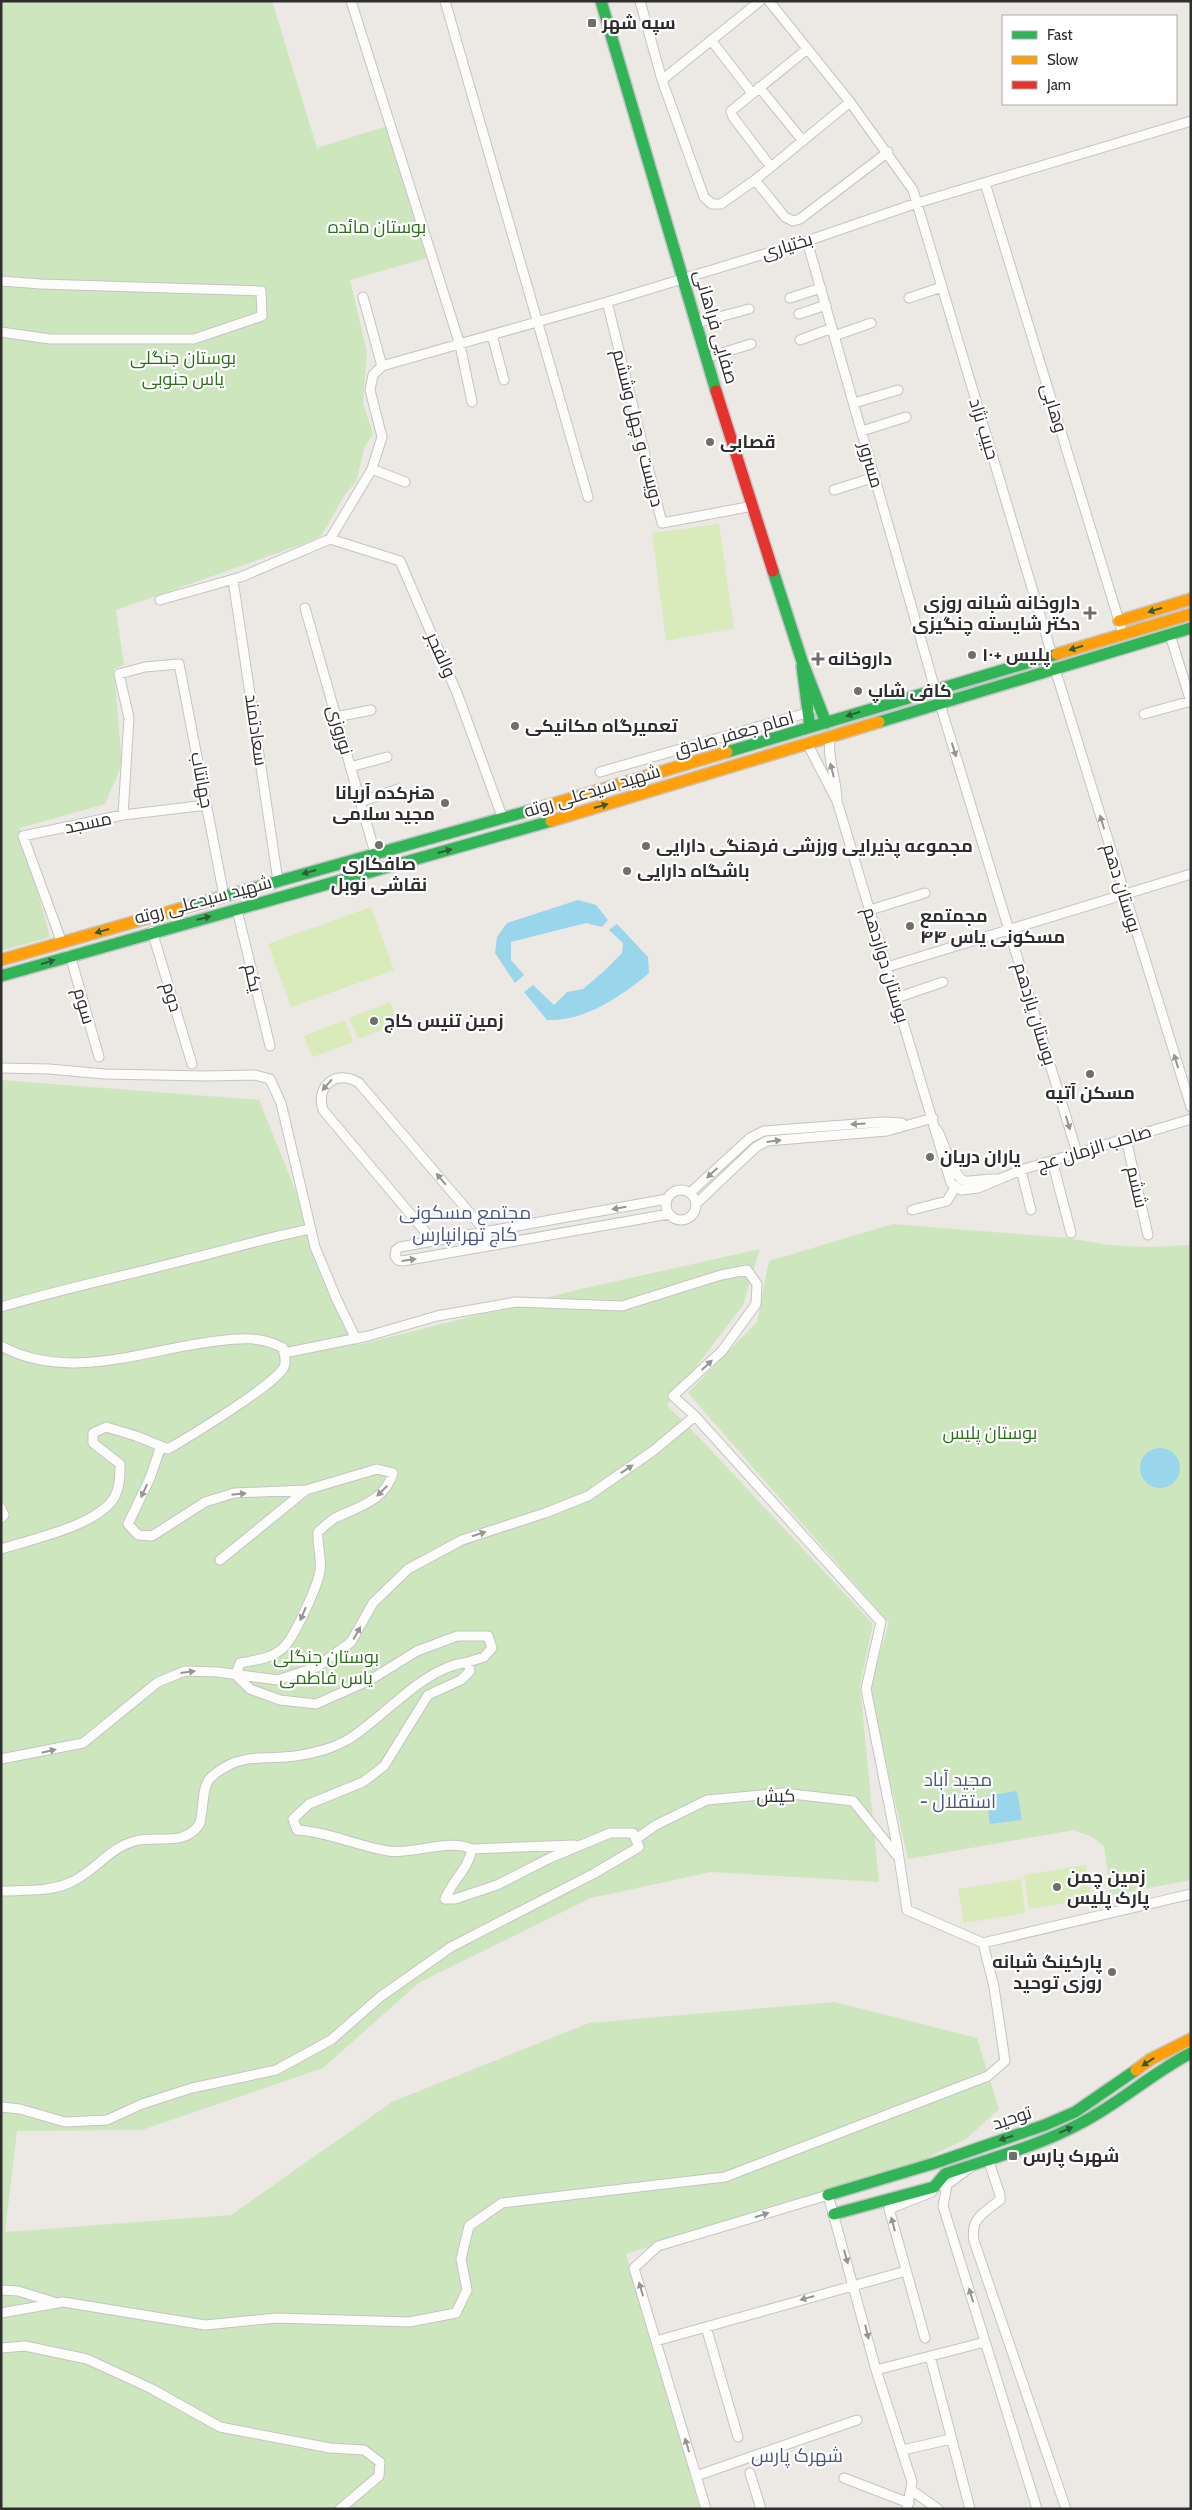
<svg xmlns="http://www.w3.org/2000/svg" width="1192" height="2510" font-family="Cabin,Cairo,sans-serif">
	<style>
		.green { fill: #cee6be }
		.pitch { fill: #d9eabb }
		.water { fill: #99d6ec }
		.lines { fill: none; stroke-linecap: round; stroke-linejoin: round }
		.street-casing { stroke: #c5c4c5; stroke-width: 11 }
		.fast-casing { stroke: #c5c4c5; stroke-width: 14 }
		.slow-casing { stroke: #c5c4c5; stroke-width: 14 }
		.jam-casing { stroke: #c5c4c5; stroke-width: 14 }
		.street { stroke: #fcfcfb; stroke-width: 9 }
		.fast { stroke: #30b455; stroke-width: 11 }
		.slow { stroke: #ff9f0a; stroke-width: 11 }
		.jam { stroke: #e5322d; stroke-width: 11 }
		.oneway { fill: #2f5d3c }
		.oneway2 { fill: #959594 }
		.poi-dot { fill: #706f6e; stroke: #fff; stroke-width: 2 }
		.labels { text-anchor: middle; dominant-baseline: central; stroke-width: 4.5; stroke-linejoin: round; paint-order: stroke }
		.poi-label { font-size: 18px; font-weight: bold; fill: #2e2e2e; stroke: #fff; text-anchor: start }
		.park-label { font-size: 18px; fill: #2c6e1b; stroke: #fff }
		.street-label { font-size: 18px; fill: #2e2e2e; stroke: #fff }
		.neighbourhood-label { font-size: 19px; fill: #4d5680; stroke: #fff }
	</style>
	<rect width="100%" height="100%" fill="#ece8e4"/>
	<path class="green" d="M1 1H272L317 148 387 126 427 258 350 280 367 353 363 403 373 434 364 448 357 480 346 493 321 536 306 543 116 610 124 665 114 669 122 764 105 804 20 828 50 937 1 951Z
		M1 1080 259 1100 358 1345 581 1289 760 1249 743 1305 667 1405 697 1435 873 1624 860 1686 879 1882 711 1872 591 1898 420 1982 323 2068 142 2130 17 2131 5 2232 231 2215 392 2102 589 2023 834 2002 977 2038 999 2109 966 2139 910 2166 626 2254 700 2509H1Z
		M893 1224 1067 1238 1108 1245 1147 1247 1191 1245V1880L1111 1895 1104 1846 1092 1837 1074 1830 908 1859 869 1688 889 1623 688 1393 757 1322 769 1261Z"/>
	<path class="pitch" d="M719 524 734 628 666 641 652 533Z
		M371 907 394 970 291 1007 268 944Z
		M390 1002 398 1024 358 1039 349 1018Z
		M345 1020 353 1042 313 1057 304 1036Z
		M1086 1865 1091 1899 1029 1909 1024 1875Z
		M1021 1879 1025 1913 964 1923 958 1889Z"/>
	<path class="water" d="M578 900 596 905 608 920 602 927 586 923 511 942V960L524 975 515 983 495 953 497 937 507 923Z
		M617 924 648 957 649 973C622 996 584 1022 547 1020L524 992 533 985 554 1005 567 992 583 989 603 972 622 953 623 943 609 930Z
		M1140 1468a20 20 0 1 1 40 0a20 20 0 1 1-40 0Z
		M1017 1791 1022 1820 990 1824 986 1796Z"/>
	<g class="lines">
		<defs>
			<path id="street" d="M351 1 460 345 472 402
				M445 1 588 497
				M640 1 662 80 704 197 712 204H721L755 180 850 102
				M769 1 850 102 913 190 1052 655
				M711 40 752 93
				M662 80 760 1
				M759 87 803 141
				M771 167 733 117 731 111 806 50
				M755 180 785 217 793 221 800 219 888 152
				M985 183 1123 634
				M807 241 935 689
				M1 281 41 284 261 291 262 316 194 339H50L1 332
				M363 297 382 366
				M790 298 821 288
				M909 298 942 287
				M607 302 662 523 753 506
				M799 314 826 305
				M696 323 749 309
				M492 335 504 380
				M834 336 871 323
				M800 340 832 328
				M706 358 751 344
				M854 403 898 390
				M862 431 906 417
				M372 469 405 482
				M834 490 875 477
				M330 539 400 561 457 693 503 819
				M233 580 278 881
				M160 600 241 577 330 539 372 469 382 437 370 390 373 375 382 366 607 302 807 241 917 203 1191 121
				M305 608 375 853
				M1170 635 1191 702
				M1055 669 1191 1107
				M940 704 1077 1153
				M1144 714 1191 701
				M336 717 371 710
				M830 739C827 760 837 779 837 801
				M808 745 837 801 951 1183 961 1190 978 1188 1021 1170 1191 1119
				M350 767 387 757
				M600 772 810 712
				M360 802 398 789
				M123 815 207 805
				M237 910 270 1046
				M870 910 925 893
				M152 931 192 1064
				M62 943 23 836 123 815 129 718 119 674 145 667 179 664 224 896
				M70 955 99 1057
				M887 967 1191 874
				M896 998 943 982
				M1 1068 49 1069 105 1074 205 1076 255 1075 270 1079 281 1103 315 1247 337 1300 356 1339
				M937 1130C944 1141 953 1178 965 1181 971 1182 989 1178 997 1179
				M1126 1139 1148 1235
				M1052 1160 1071 1233
				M1021 1170 1031 1210
				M666 1205a15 15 0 1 1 30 0a15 15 0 1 1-30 0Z
				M691 1192 750 1138 764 1131 884 1122 902 1123
				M667 1199 400 1247 396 1250 395 1256 398 1260 403 1261 669 1214
				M697 1203 756 1147 767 1141 887 1131 933 1118
				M912 1210 947 1201 956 1186
				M433 1241 323 1110C315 1085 337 1069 359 1083L486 1232 488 1246
				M1 1307C62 1289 124 1276 185 1260 228 1250 268 1237 311 1229
				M1 1346C69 1383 146 1349 217 1341 241 1338 261 1336 283 1348 284 1354 287 1361 284 1367 276 1384 189 1437 168 1449L136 1436 106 1427 93 1433V1443L120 1464C120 1476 120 1487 114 1498 96 1526 32 1539 1 1549
				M695 1416 881 1622 866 1689 897 1845 907 1910 983 1943
				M161 1446 150 1478 128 1524 138 1535 152 1536 205 1502 234 1493 306 1490 377 1469 393 1473C385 1500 359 1507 337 1517 330 1520 324 1527 318 1532 317 1545 322 1560 320 1571 318 1585 294 1638 283 1648 271 1659 255 1660 240 1663L236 1675
				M1 1508 4 1515 1 1518
				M220 1560 306 1490
				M236 1675 250 1689 280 1700 316 1704 370 1680 417 1651 457 1636H488L492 1648 484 1657 468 1662
				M1 1759 83 1743 158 1682 185 1671 217 1672 278 1680 317 1667 351 1642 373 1603 408 1569 462 1540 545 1513 588 1496 653 1451 695 1416 673 1396 722 1351 756 1304 757 1284 747 1270 721 1275 622 1306 516 1302 437 1316 368 1336 284 1353
				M636 1839 656 1825 707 1800 783 1793 853 1801 898 1857
				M472 1849 574 1845
				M1 1891C23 1890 48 1892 69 1883 94 1873 108 1848 135 1841 156 1835 183 1847 199 1825 201 1822 201 1815 202 1811 205 1782 204 1778 231 1764 251 1755 274 1759 295 1756 312 1754 334 1748 349 1739 387 1715 422 1668 468 1662L470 1671 461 1680 428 1695 384 1766 363 1782 309 1804 293 1819 297 1830C329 1832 357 1846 388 1851 415 1855 447 1838 472 1849 468 1870 453 1879 445 1899H455L497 1885 550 1858 610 1833H633L639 1847 593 1874 451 1947 380 1997 331 2040 276 2070 192 2088 142 2104 107 2120 65 2122 20 2109 1 2107
				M983 1943 1191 1894
				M988 2159 1000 2195V2200C984 2213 970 2218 974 2241L1066 2509
				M945 2174 948 2180 943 2206 1037 2509
				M944 2187 971 2167
				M1 2290 18 2291 54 2302
				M1 2313 63 2302 205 2325 276 2318 409 2322 456 2313 467 2290 461 2259 469 2226 502 2203 725 2177 988 2076 1005 2061 994 1987 983 1943
				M706 2327 738 2437
				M925 2338 889 2209 932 2192
				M656 2341 906 2271
				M1 2348 25 2346 87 2359 150 2388 220 2427 330 2448 364 2450 380 2462 379 2476 340 2509
				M930 2356 970 2509
				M876 2370 985 2342
				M903 2450 951 2439
				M750 2473 761 2509
				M696 2476 857 2420
				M844 2478 909 2503
				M911 2490 938 2509
				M706 2509 634 2268 658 2246 828 2195 876 2370 912 2482 907 2509"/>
			<path id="fast" d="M601 1 716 391
				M773 571 802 661 826 723
				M802 666 810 727
				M879 722 1191 628
				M727 752 1057 654
				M186 907 546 806
				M1 976 551 821
				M828 2195 935 2163 1045 2125 1075 2112 1136 2070
				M834 2214 934 2187 945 2174C991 2158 1039 2146 1081 2123 1120 2103 1152 2073 1191 2053"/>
			<path id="slow" d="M1119 621 1191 599
				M1057 654 1191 614
				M546 806 727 752
				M551 821 879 722
				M1 960 186 907
				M1136 2070 1151 2059 1191 2039"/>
			<path id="jam" d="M716 391 773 571"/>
		</defs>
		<use href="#street" class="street-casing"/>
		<use href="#fast" class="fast-casing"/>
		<use href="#slow" class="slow-casing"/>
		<use href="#jam" class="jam-casing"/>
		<use href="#street" class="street"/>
		<use href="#fast" class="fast"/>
		<use href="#slow" class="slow"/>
		<use href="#jam" class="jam"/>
	</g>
	<defs><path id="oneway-solid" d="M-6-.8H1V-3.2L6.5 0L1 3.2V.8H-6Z" transform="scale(1.25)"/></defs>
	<g class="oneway">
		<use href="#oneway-solid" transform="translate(1155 610) rotate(163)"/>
		<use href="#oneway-solid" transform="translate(1076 648) rotate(163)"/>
		<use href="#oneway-solid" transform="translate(853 714) rotate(163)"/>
		<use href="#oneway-solid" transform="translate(601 806) rotate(-16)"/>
		<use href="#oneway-solid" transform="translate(445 851) rotate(-15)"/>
		<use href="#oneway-solid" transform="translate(309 872) rotate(164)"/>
		<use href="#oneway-solid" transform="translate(204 918) rotate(-14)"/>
		<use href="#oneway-solid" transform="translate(102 931) rotate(164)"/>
		<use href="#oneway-solid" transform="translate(48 962) rotate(-17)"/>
		<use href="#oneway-solid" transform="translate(1148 2062) rotate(146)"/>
		<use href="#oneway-solid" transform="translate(1066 2130) rotate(-23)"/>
		<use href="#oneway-solid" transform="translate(1006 2138) rotate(162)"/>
	</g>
	<g class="oneway2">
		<use href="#oneway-solid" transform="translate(954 750) rotate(73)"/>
		<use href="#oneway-solid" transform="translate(832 770) rotate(-104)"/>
		<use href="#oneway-solid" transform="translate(1102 822) rotate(-107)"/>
		<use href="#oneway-solid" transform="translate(1176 1061) rotate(-107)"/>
		<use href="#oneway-solid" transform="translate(327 1085) rotate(131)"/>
		<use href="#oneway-solid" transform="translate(1068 1123) rotate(73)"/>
		<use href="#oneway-solid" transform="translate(858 1124) rotate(176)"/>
		<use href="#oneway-solid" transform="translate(774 1141) rotate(-7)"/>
		<use href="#oneway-solid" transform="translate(712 1173) rotate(137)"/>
		<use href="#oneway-solid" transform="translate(441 1179) rotate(-130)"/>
		<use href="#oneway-solid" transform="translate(619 1208) rotate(170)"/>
		<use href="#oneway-solid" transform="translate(409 1260) rotate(-8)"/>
		<use href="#oneway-solid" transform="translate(707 1365) rotate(-43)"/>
		<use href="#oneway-solid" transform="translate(627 1469) rotate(-34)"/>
		<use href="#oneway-solid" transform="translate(144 1491) rotate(115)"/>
		<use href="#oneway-solid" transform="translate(382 1491) rotate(135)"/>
		<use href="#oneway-solid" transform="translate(239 1494) rotate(-6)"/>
		<use href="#oneway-solid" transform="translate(479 1534) rotate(-18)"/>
		<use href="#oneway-solid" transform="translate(303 1614) rotate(113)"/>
		<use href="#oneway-solid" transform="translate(357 1633) rotate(-61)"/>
		<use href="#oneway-solid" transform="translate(188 1672) rotate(-7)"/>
		<use href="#oneway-solid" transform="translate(49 1751) rotate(-13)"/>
		<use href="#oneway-solid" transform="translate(762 2215) rotate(-17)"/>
		<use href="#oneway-solid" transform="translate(893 2224) rotate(-105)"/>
		<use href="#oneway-solid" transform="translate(846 2257) rotate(74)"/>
		<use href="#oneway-solid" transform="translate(641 2289) rotate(-106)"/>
		<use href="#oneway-solid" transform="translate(971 2295) rotate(-107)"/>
		<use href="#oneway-solid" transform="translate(807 2298) rotate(164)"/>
		<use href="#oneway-solid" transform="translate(867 2332) rotate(76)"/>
		<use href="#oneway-solid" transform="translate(687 2445) rotate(-107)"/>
	</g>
	<g class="poi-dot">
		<rect x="587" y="18" width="10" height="10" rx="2.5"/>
		<circle cx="710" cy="442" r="5"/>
		<path d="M1087.5 605.5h5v5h5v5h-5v5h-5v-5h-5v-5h5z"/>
		<circle cx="972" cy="655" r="5"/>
		<path d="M815.5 651.5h5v5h5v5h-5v5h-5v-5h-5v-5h5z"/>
		<circle cx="858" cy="691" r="5"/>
		<circle cx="515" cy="726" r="5"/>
		<circle cx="445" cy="803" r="5"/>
		<circle cx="379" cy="845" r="5"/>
		<circle cx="646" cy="846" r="5"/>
		<circle cx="627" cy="871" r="5"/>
		<circle cx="910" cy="926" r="5"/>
		<circle cx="374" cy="1021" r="5"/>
		<circle cx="1090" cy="1074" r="5"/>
		<circle cx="930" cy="1157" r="5"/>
		<circle cx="1057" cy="1887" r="5"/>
		<circle cx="1112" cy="1972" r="5"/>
		<rect x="1008" y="2151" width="10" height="10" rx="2.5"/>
	</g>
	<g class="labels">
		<g class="poi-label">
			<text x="602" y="23">سپه شهر</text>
			<text x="720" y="442">قصابی</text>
			<text x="1080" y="603" text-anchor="end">داروخانه شبانه روزی<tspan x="1080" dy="21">دکتر شایسته چنگیزی</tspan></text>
			<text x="982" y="655">پلیس +۱۰</text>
			<text x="828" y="659">داروخانه</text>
			<text x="868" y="691">کافی شاپ</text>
			<text x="525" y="726">تعمیرگاه مکانیکی</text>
			<text x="435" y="793" text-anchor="end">هنرکده آریانا<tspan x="435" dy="21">مجید سلامی</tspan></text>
			<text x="656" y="846">مجموعه پذیرایی ورزشی فرهنگی دارایی</text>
			<text x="379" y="864" text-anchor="middle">صافکاری<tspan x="379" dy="21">نقاشی نوبل</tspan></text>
			<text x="637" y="871">باشگاه دارایی</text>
			<text x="920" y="916">مجمتمع<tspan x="920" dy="21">مسکونی یاس ۴۴</tspan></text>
			<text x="384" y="1021">زمین تنیس کاج</text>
			<text x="1090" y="1093" text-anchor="middle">مسکن آتیه</text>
			<text x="940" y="1157">یاران دریان</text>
			<text x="1067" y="1877">زمین چمن<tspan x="1067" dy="21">پارک پلیس</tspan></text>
			<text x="1102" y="1962" text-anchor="end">پارکینگ شبانه<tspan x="1102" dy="21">روزی توحید</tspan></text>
			<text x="1023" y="2156">شهرک پارس</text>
		</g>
		<g class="park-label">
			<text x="377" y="227">بوستان مائده</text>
			<text x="183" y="358">بوستان جنگلی<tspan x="183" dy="21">یاس جنوبی</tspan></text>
			<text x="990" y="1433">بوستان پلیس</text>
			<text x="326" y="1657">بوستان جنگلی<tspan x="326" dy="21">یاس فاطمی</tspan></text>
		</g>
		<g class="street-label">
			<text transform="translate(787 246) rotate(-17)">بختیاری</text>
			<text transform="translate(716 327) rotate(74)">صفایی فراهانی</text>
			<text transform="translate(1054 408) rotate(73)">وهابی</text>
			<text transform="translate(638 428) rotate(76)">دویست و چهل وششم</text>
			<text transform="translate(984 429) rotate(73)">حبیب نژاد</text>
			<text transform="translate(871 465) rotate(74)">مسرور</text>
			<text transform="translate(441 655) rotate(66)">والفجر</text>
			<text transform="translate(256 730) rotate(82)">سعادتمند</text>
			<text transform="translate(340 730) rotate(74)">نوروزی</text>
			<text transform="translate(734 734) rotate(-16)">امام جعفر صادق</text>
			<text transform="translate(202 780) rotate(79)">جهانتاب</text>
			<text transform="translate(592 791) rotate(-17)">شهید سیدعلی روته</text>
			<text transform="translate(88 823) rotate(-12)">مسجد</text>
			<text transform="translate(1122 888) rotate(73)">بوستان دهم</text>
			<text transform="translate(203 900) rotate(-15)">شهید سیدعلی روته</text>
			<text transform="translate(886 965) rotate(73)">بوستان دوازدهم</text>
			<text transform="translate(253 978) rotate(77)">یکم</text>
			<text transform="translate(172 997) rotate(73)">دوم</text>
			<text transform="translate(84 1006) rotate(74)">سوم</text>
			<text transform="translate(1035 1014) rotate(73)">بوستان یازدهم</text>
			<text transform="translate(1094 1148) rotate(-17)">صاحب الزمان عج</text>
			<text transform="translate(1137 1187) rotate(77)">ششم</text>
			<text transform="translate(776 1796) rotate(-1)">کیش</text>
			<text transform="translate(1012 2118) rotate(-18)">توحید</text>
		</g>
		<g class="neighbourhood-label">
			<text x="465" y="1212">مجتمع مسکونی<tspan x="465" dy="22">کاج تهرانپارس</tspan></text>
			<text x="958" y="1779">مجید آباد<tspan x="958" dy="22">- استقلال</tspan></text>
			<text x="797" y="2455">شهرک پارس</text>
		</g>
	</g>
	<rect width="1192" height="2510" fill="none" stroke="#2e2e2e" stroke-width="5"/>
	<rect x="1002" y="15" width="175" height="90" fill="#ffffff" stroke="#ababab"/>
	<rect x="1012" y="31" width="25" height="8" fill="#30b455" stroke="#ababab"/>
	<text x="1047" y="40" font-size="15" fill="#2e2e2e">Fast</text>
	<rect x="1012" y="56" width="25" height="8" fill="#ff9f0a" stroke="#ababab"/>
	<text x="1047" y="65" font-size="15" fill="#2e2e2e">Slow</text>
	<rect x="1012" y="81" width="25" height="8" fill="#e5322d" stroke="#ababab"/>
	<text x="1047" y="90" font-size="15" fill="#2e2e2e">Jam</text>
</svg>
